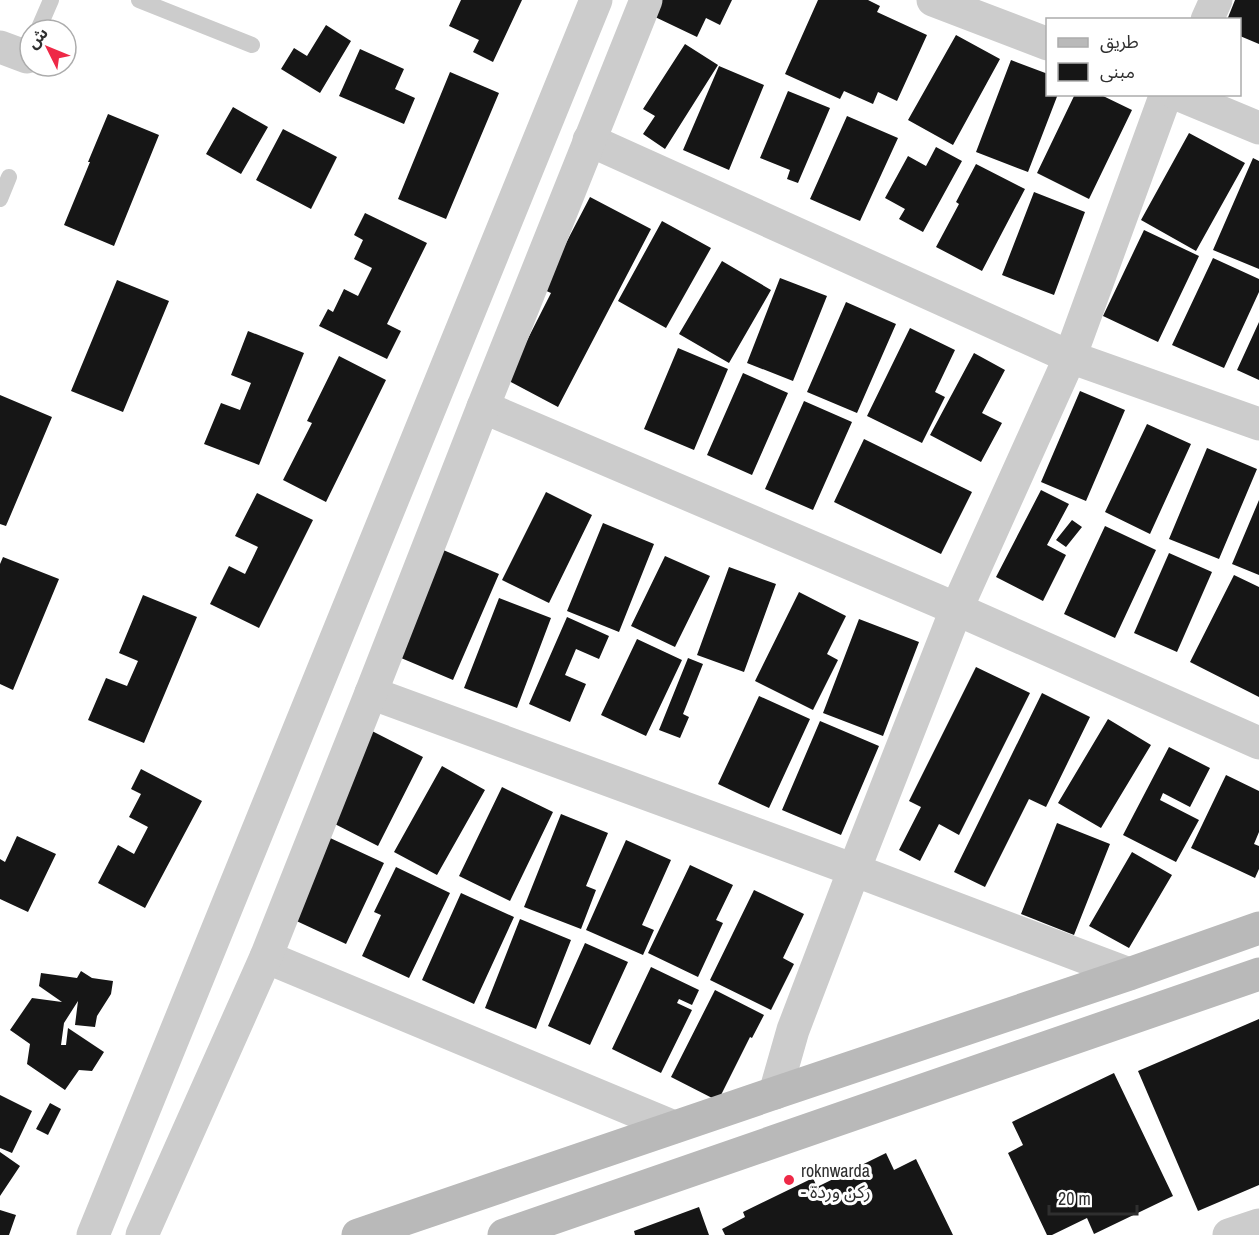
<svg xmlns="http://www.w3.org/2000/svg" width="1259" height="1235" font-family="'Archivo Narrow','Noto Sans Arabic',sans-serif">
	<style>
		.building { fill: #161616 }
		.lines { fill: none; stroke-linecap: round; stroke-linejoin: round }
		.service { stroke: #ccc; stroke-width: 16 }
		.minor { stroke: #ccc; stroke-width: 33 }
		.tertiary { stroke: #ccc; stroke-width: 33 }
		.secondary { stroke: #b9b9b9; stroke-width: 33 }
		.poi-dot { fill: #ee2947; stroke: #fff; stroke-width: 2 }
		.labels { text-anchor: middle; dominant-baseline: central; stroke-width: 6; stroke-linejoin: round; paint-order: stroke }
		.poi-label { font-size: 18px; fill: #2f2f2f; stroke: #fff; text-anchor: start }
	</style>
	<rect width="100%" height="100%" fill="#fff"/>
	<path class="building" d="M461 0H522L493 62 473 52 479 40 449 26Z
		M661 0H732L720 25 706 18 697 37 653 16Z
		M818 0H868L880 6 877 12 927 35 897 101 878 92 873 104 844 91 840 99 785 74Z
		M1235 0H1259V44L1240 36V20H1227Z
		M326 25 351 41 320 93 281 69 294 48 307 56Z
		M956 35 1000 59 953 145 908 120Z
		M685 44 718 65 665 149 643 134 655 116 643 109Z
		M360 49 404 69 395 89 415 98 404 124 339 96Z
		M1011 60 1048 74V94H1058L1028 172 976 152Z
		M719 66 764 85 729 170 683 150Z
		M450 72 499 93 446 219 398 199Z
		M788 91 830 108 798 183 787 179 790 170 760 158Z
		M1075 94H1099L1132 110 1089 199 1037 173Z
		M233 107 268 127 241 174 206 154Z
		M108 114 159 135 114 246 64 225 90 162H88Z
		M847 116 898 138 860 221 810 199Z
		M283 129 337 157 311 209 256 180Z
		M1189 133 1245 163 1196 251 1141 220Z
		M936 147 962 161 923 232 899 219 905 209 885 198 908 156 926 166Z
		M1253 158 1259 161V269L1213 250Z
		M976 164 1025 189 982 271 936 247 959 204 956 202Z
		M1034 192 1085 212 1054 295 1002 275Z
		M590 197 651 229 558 407 507 380 551 293 542 289Z
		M365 213 427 243 387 324 401 331 387 359 319 326 328 309 333 312 344 289 358 296 372 268 354 259 363 240 354 235Z
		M662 221 711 248 666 328 618 301Z
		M1144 230 1199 256 1158 342 1103 316Z
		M1213 258 1259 279V292L1224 368 1172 345Z
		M722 261 771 290 729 363 679 334Z
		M780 278 827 296 793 381 747 363Z
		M117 280 169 301 123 412 71 391Z
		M846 302 896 324 857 413 807 392Z
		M1259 322V380L1237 370Z
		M910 328 955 350 935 392 945 397 922 443 867 416Z
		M248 331 304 353 259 465 204 444 221 403 240 410 251 383 231 375Z
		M678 348 728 369 694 450 644 429Z
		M974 353 1005 370 982 413 1002 423 981 462 930 435Z
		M339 356 386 380 326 502 283 480 312 423 307 421Z
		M743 373 788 393 752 475 707 455Z
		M1080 391 1125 410 1086 501 1041 482Z
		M0 395 52 417 6 526 0 524Z
		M804 401 852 422 813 510 765 489Z
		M1147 424 1191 444 1150 534 1105 512Z
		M864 439 972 492 941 554 834 502Z
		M1207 448 1257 469 1219 559 1169 539Z
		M1041 490 1069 504 1047 545 1066 555 1043 601 996 577Z
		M546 492 592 515 549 603 502 580Z
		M257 493 313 520 259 628 210 604 229 566 245 574 258 547 235 536Z
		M1259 500V575L1232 564Z
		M1072 520 1082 527 1066 547 1056 540Z
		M603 523 654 544 619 632 567 611Z
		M1105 526 1156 550 1115 638 1064 614Z
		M441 549 499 574 453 680 394 655Z
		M1169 553 1212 572 1177 652 1134 633Z
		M665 556 710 576 675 647 631 626Z
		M3 557 59 579 13 690 0 684V564Z
		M729 567 776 584 744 672 697 655Z
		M1234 575 1259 587V697L1190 662Z
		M799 592 846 616 827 654 838 660 813 710 755 681Z
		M143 595 197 617 144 743 88 720 106 678 127 686 138 661 119 653Z
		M499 598 551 618 517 708 464 688Z
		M567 617 609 636 599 659 576 649 565 675 586 684 570 722 529 704Z
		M859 619 919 642 883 736 823 713Z
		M637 639 682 660 646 736 601 715Z
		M688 658 703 664 683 714 689 717 680 738 659 730Z
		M976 667 1030 693 959 835 939 824 920 861 899 850 921 807 909 801Z
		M1042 693 1090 717 1046 807 1029 799 985 887 954 872Z
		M759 696 810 719 769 808 718 784Z
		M1108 719 1151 745 1101 828 1058 803Z
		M820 721 879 746 841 835 782 810Z
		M372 731 423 757 378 846 327 820Z
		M1169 747 1210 768 1190 807 1163 793 1160 800 1199 820 1176 862 1123 835Z
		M442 766 485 790 437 875 394 852Z
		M141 769 202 801 145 908 98 883 118 845 134 854 148 827 129 817 141 794 131 789Z
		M1226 775 1259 791V832L1254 844 1259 846V869L1255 878 1191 848Z
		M502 787 553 812 510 901 459 876Z
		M561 814 608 833 586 886 596 890 581 929 524 907Z
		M1057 823 1110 844 1074 935 1021 914Z
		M17 836 56 854 28 912 0 899V859L5 862Z
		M328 837 384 863 346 944 290 918Z
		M626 840 671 860 642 925 654 930 643 955 586 930Z
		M1132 852 1172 875 1129 948 1089 926Z
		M690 865 733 885 716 920 723 923 698 977 648 953Z
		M396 867 450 893 409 978 362 956 381 915 374 912Z
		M754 890 804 914 783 958 794 964 771 1010 710 980Z
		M461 893 514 917 474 1004 422 980Z
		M520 919 571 940 536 1029 485 1008Z
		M585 943 628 962 590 1045 548 1026Z
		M651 967 699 990 692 1005 679 999 677 1003 692 1010 661 1073 612 1049Z
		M81 971 92 978 113 981 111 994 97 1016 95 1027 75 1025 78 1001 64 1023 61 1045H66L68 1028 104 1052 92 1071 79 1070 65 1090 27 1064 30 1044 10 1030 32 998 62 1002 39 986 41 973 77 978Z
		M715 990 764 1015 752 1038 750 1037 718 1101 671 1077Z
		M1259 1019V1185L1198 1211 1138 1071Z
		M1114 1073 1173 1196 1094 1234 1087 1218 1052 1235H1047L1008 1153 1023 1145 1012 1122Z
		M0 1095 32 1111 12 1153 0 1148Z
		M50 1103 61 1109 48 1135 36 1129Z
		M0 1152 20 1166 0 1196Z
		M886 1153 894 1170 916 1159 953 1235H725L722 1229 745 1217 743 1212 813 1178 817 1187Z
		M699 1207 709 1235H635L634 1231Z
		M0 1210 16 1215 9 1235H0Z"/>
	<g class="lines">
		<path class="service" d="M139 0 252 45
			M38 30 51 0
			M0 199 9 177"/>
		<path class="minor" d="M1207 20 1216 0
			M0 47 27 57
			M589 140 1070 357 1259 424
			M483 407 938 601 1259 743
			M371 693 854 870 1129 974
			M266 957 674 1127
			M775 1093 793 1030 854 870 956 610 1070 357 1166 94
			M1229 1235 1259 1225"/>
		<path class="tertiary" d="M933 0 1048 44
			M1177 94 1259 128
			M93 1235 596 0
			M142 1235 266 957 371 693 483 407 646 0"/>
		<path class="secondary" d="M358 1235 775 1093 1129 974 1259 928
			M504 1235 1259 974"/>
	</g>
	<circle class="poi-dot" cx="789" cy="1180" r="6"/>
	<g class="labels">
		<g class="poi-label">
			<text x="801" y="1170">roknwarda<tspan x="801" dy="21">- ركن وردة</tspan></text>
		</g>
	</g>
	<rect x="1046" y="18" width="195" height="78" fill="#ffffff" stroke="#acacac" stroke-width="1.5"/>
	<rect x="1058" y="38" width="30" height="9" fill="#b9b9b9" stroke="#acacac" stroke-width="1.5"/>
	<text x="1100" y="48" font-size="18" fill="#2f2f2f">طريق</text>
	<rect x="1058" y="63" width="30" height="18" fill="#161616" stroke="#acacac" stroke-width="1.5"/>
	<text x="1100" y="78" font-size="18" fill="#2f2f2f">مبنى</text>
	<g transform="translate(48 48) rotate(313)"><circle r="28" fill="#ffffff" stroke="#acacac" stroke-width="1.5"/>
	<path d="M0-4.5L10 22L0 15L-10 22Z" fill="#ee2947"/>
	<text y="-9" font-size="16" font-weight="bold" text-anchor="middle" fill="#2f2f2f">ش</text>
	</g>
	<path d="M1049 1205v9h88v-9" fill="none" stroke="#2f2f2f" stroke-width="3"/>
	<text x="1058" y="1205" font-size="18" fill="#2f2f2f" stroke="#ffffff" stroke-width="4.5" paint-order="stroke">20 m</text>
</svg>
